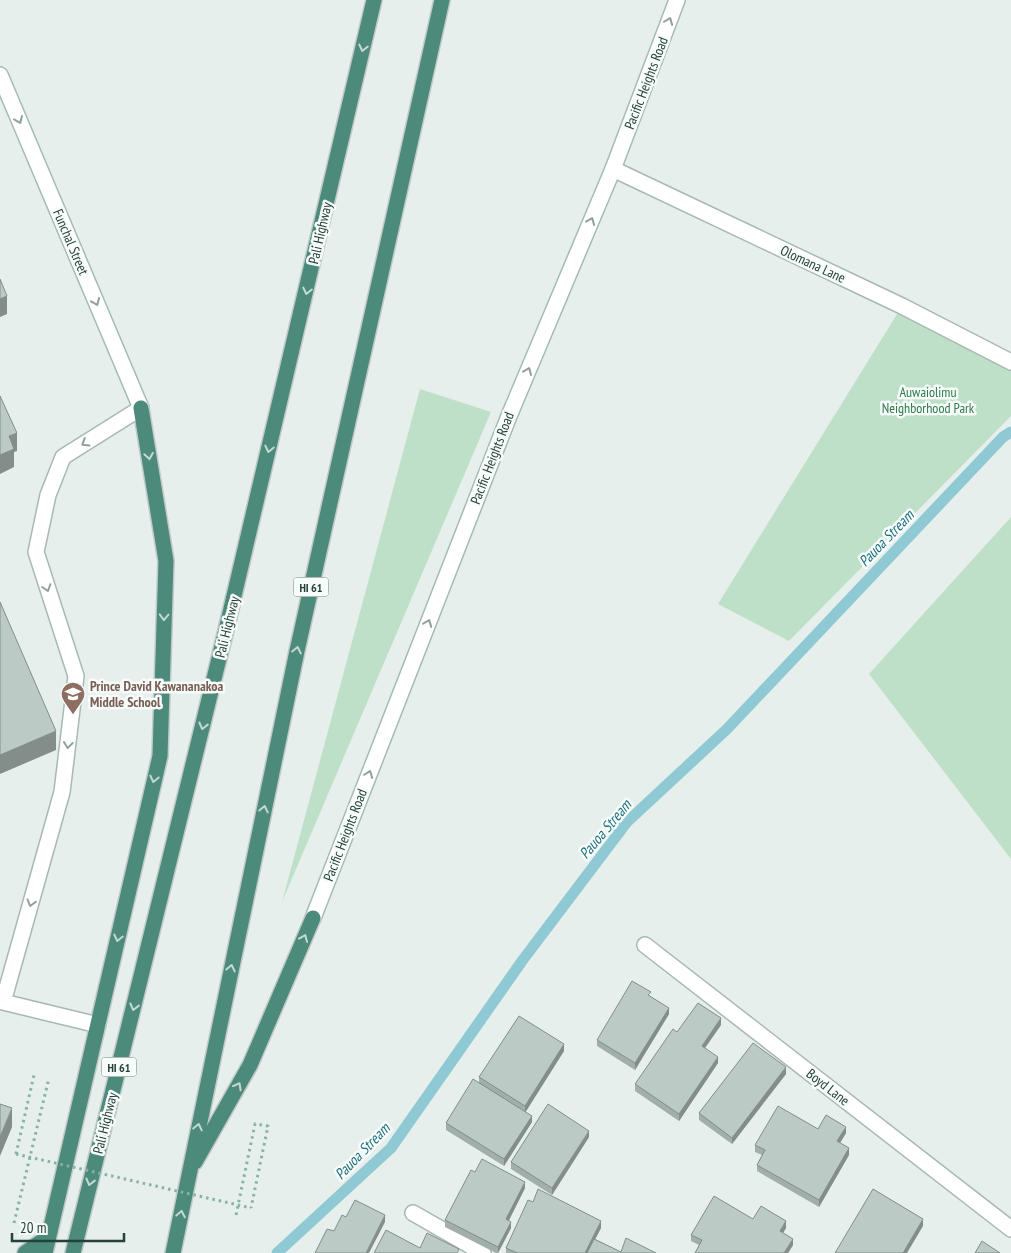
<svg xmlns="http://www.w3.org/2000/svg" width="1011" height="1253" font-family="'PT Sans Narrow',sans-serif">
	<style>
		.green { fill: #bfe0c8 }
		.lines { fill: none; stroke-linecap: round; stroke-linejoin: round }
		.stream { stroke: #8ec9d4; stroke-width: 11 }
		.service-casing { stroke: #a8b8b2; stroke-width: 18 }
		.minor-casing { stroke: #a8b8b2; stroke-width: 18 }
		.secondary-casing { stroke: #a4bbb3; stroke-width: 18 }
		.trunk-casing { stroke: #c2cac8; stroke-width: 18 }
		.path { stroke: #86b3a5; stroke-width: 3; stroke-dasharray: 2.5 4; stroke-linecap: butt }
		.service { stroke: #fff; stroke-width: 15 }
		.minor { stroke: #fff; stroke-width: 15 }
		.secondary { stroke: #fff; stroke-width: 15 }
		.trunk { stroke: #4c8a7c; stroke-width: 15 }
		.path-bridge { stroke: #86b3a5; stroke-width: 3; stroke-dasharray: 2.5 4; stroke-linecap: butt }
		.wall { fill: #a1aea9 }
		.shaded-wall { fill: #838d89 }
		.building { fill: #bbcac4; stroke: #838d89 }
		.oneway { stroke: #92a09c }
		.oneway2 { stroke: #c4d9d4 }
		.labels { text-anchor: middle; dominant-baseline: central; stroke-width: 5; stroke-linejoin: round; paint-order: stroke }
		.shield { fill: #f7fbf9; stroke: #637a73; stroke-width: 1 }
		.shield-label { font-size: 12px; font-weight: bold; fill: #24423a }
		.street-label { font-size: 14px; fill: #24423a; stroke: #f7fbf9 }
		.park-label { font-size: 14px; fill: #2d7a4b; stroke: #f7fbf9 }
		.education-label { font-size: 14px; font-weight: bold; fill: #785e54; stroke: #f7fbf9; text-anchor: start }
		.water-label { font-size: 15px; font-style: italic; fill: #1c6f80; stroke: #f7fbf9 }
	</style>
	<rect width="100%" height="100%" fill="#e6efeb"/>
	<path class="green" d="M902 306 1011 362V416L789 641 718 604Z
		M420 389 491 412 282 902Z
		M1011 517V859L869 674Z"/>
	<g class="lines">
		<path class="stream" d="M277 1253 391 1148 522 961 627 822 727 729 1003 437 1011 432"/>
		<defs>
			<path id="service" d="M98 1025 3 1002 62 792 76 676 36 552 48 495 63 457 141 408"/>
			<path id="minor" d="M613 169 902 306 1011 362
				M645 945 1011 1229
				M413 1213 483 1253"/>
			<path id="secondary" d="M0 75 141 408
				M313 918 509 416 613 169 677 0"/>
			<path id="trunk" d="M195 1162 250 1065 313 918
				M25 1253 48 1237
				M45 1253 160 756 166 561 141 408
				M73 1253 226 630 374 0
				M173 1253 297 651 442 0"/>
		</defs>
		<use href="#service" class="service-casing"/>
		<use href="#minor" class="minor-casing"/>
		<use href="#secondary" class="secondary-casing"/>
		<use href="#trunk" class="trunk-casing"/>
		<path class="path" d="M16 1154 34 1075
			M236 1215 255 1124 268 1126 251 1208
			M14 1223 49 1078"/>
		<use href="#service" class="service"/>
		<use href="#minor" class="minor"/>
		<use href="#secondary" class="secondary"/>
		<use href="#trunk" class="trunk"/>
		<path class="path-bridge" d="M16 1154 251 1208"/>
	</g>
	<path class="wall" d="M669 1014 635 1070 597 1046V1040Z
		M721 1025 705 1048 718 1063 679 1121 635 1091V1084L677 1032Z
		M564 1051 525 1112 532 1122 504 1166 446 1130V1123L479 1083V1077Z
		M786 1074 732 1144 699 1120V1113Z
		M818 1129 846 1133 840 1143 849 1155 819 1207 757 1171V1165L762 1155 755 1152V1145Z
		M589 1137 552 1195 511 1169V1162Z
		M475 1172 525 1188 509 1220 511 1228 498 1253H496L445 1227V1220Z
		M533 1202 601 1228 595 1239 621 1252 656 1253H506V1248Z
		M753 1219 786 1228 783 1233 793 1245 788 1253H695L699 1245 691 1241V1235Z"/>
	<path class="shaded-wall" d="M7 296V314L0 317V299Z
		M17 433V451L14 452V467L0 474V455L9 436Z
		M56 731V750L0 774V755Z
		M669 1008V1014L635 1070V1063Z
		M721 1018V1025L702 1052V1046Z
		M564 1044V1051L525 1113V1106Z
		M718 1057V1063L679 1121V1114Z
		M786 1067V1074L732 1144V1138Z
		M12 1108V1127L0 1156V1137Z
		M532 1116V1122L504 1166V1159Z
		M846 1127V1133L837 1148V1141Z
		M589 1131V1137L552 1195V1188Z
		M849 1148V1155L819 1207V1200Z
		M525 1182V1188L506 1226V1219Z
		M385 1215V1222L369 1253H366Z
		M923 1219V1226L907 1253H903Z
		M601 1221V1228L588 1253H585Z
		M786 1221V1228L780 1238V1231Z
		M511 1222V1228L498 1253V1247Z
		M793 1239V1245L788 1253H784Z"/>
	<path class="building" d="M0 279 7 296 0 299Z
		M0 396 17 433 9 436 14 449 0 455Z
		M0 602 56 731 0 755Z
		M632 981 651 992 648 995 669 1008 635 1063 597 1040Z
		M698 1003 721 1018 702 1046 718 1057 679 1114 635 1084 673 1029 677 1032Z
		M519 1016 564 1044 525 1106 479 1077Z
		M753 1043 786 1067 732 1138 699 1113Z
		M473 1079 532 1116 504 1159 446 1123Z
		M0 1104 12 1108 0 1137Z
		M548 1104 589 1131 552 1188 511 1162Z
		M778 1106 818 1129 826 1115 846 1127 837 1141 849 1148 819 1200 757 1165 765 1150 755 1145Z
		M482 1159 525 1182 506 1219 511 1222 498 1247 445 1220 471 1170 475 1172Z
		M538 1189 601 1221 585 1253H517L506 1248 528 1200 533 1202Z
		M873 1189 923 1219 903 1253H835Z
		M714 1196 753 1219 761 1206 786 1221 780 1231 793 1239 784 1253H695L702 1240 691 1235Z
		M355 1200 385 1215 366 1253H315L327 1229 334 1231 342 1215 346 1217Z
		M386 1230 420 1248 427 1233 459 1249 457 1253H374Z
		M626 1238 656 1253H587L594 1239 621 1252Z
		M982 1241 1000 1253H975Z"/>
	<defs><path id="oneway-chevron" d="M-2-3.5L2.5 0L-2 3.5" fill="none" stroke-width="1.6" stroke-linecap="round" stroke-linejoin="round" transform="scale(1.25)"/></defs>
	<g class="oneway">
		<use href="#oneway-chevron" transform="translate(669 21) rotate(-69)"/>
		<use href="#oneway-chevron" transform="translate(19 120) rotate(67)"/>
		<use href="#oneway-chevron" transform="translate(591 221) rotate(-67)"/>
		<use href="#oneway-chevron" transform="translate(96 302) rotate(67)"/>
		<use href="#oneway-chevron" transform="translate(528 371) rotate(-67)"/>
		<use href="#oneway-chevron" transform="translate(85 443) rotate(148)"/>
		<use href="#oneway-chevron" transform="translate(47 588) rotate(72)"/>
		<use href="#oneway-chevron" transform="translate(428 623) rotate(-69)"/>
		<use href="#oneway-chevron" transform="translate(68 745) rotate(97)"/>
		<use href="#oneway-chevron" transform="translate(369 774) rotate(-69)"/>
		<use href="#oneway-chevron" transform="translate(31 903) rotate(106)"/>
	</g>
	<g class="oneway2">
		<use href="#oneway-chevron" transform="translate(363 48) rotate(103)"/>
		<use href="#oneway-chevron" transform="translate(307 291) rotate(103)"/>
		<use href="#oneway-chevron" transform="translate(269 449) rotate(103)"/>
		<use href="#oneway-chevron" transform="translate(149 456) rotate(81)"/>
		<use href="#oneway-chevron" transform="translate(164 617) rotate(92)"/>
		<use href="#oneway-chevron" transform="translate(297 650) rotate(-78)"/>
		<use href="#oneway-chevron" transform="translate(203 726) rotate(104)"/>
		<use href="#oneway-chevron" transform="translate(154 779) rotate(103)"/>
		<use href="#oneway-chevron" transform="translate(264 809) rotate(-78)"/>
		<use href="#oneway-chevron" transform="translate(118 938) rotate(103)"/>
		<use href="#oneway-chevron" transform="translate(304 938) rotate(-67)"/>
		<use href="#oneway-chevron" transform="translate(231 968) rotate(-78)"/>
		<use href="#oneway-chevron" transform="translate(134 1007) rotate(104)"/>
		<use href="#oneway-chevron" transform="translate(238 1086) rotate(-61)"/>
		<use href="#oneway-chevron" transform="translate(198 1127) rotate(-78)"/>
		<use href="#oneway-chevron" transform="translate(90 1182) rotate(104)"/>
		<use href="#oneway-chevron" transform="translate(181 1214) rotate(-79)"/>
	</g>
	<defs>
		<symbol id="school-pin" viewBox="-11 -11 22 30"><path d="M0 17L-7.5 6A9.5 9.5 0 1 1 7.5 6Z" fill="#8d6e63" stroke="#f7fbf9"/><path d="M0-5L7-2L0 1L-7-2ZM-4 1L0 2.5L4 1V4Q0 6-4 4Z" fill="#fff"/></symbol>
	</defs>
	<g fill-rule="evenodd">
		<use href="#school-pin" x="59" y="680" width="28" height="38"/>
	</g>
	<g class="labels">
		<g class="shield">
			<rect x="293.5" y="577.5" width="35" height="19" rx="4"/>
			<rect x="101.5" y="1057.5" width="35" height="19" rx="4"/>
		</g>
		<g class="shield-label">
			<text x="311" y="587">HI 61</text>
			<text x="119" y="1067">HI 61</text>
		</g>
		<g class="street-label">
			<text transform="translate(646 83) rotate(-69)">Pacific Heights Road</text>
			<text transform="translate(320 233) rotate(-77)">Pali Highway</text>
			<text transform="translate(71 242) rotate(67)">Funchal Street</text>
			<text transform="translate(813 264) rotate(25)">Olomana Lane</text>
			<text transform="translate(492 458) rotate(-69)">Pacific Heights Road</text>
			<text transform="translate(227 627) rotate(-76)">Pali Highway</text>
			<text transform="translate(345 835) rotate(-69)">Pacific Heights Road</text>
			<text transform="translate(828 1087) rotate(38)">Boyd Lane</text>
			<text transform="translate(105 1123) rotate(-76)">Pali Highway</text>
		</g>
		<g class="park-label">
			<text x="928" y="392">Auwaiolimu<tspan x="928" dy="16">Neighborhood Park</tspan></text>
		</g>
		<g class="education-label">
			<text x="90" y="686">Prince David Kawananakoa<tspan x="90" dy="16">Middle School</tspan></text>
		</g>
		<g class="water-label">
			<text transform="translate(886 538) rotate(-46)">Pauoa Stream</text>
			<text transform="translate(605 829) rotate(-50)">Pauoa Stream</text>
			<text transform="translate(362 1151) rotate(-46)">Pauoa Stream</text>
		</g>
	</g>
	<path d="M12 1233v8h112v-8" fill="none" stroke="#24423a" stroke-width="2.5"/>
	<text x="20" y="1233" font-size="15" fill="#24423a" stroke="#f7fbf9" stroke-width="4" paint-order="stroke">20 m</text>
</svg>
